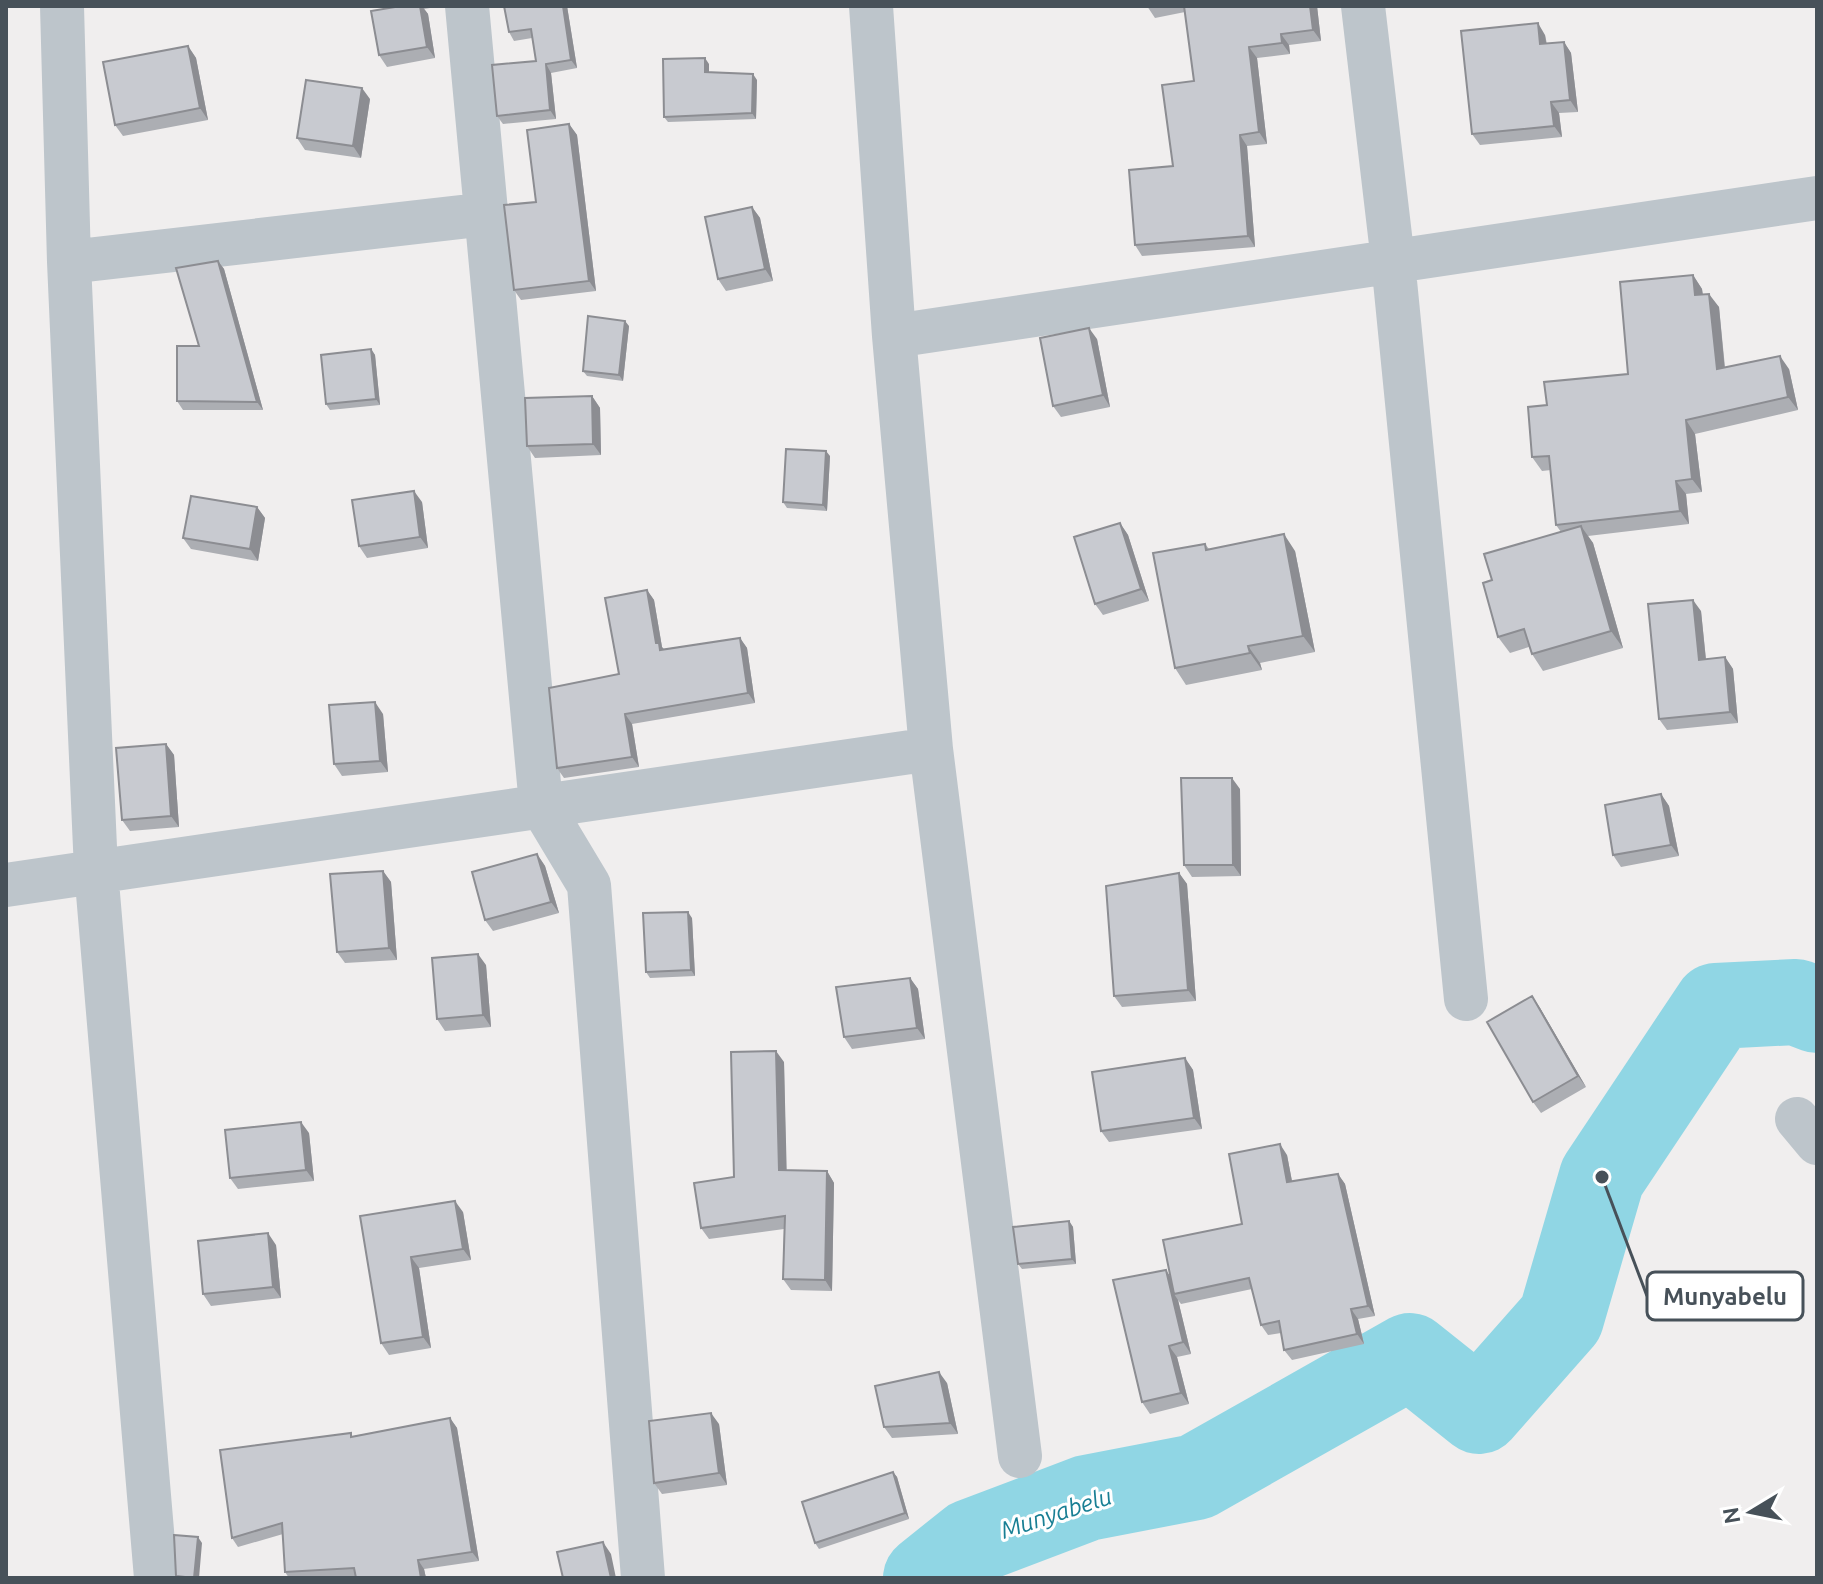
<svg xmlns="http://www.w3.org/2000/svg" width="1823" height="1584" font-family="Ubuntu,sans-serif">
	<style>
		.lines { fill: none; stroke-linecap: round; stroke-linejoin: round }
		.river { stroke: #90d6e4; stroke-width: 86 }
		.street { stroke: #bdc5cb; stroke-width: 44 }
		.wall { fill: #acaeb3 }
		.shaded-wall { fill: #8c8d92 }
		.building { fill: #c8cad0; stroke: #8c8d92; stroke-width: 2 }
		.labels { text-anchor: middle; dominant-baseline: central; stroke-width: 6; stroke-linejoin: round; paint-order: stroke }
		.water-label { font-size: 24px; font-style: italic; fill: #197f94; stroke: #fff }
		.leader { fill: none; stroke: #475159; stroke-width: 3 }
		.callout-dot { fill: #475159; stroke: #fff; stroke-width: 3 }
		.callout { fill: #fff; stroke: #475159; stroke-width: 3 }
		.callout-label { font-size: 24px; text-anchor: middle; font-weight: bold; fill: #475159 }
	</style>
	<rect width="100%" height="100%" fill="#f0eeee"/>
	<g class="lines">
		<path class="river" d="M926 1578 971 1542 1087 1498 1196 1477 1410 1356 1479 1411 1561 1318 1602 1177 1716 1006 1796 1002 1817 1010"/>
		<path class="street" d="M62 6 69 262 96 870 156 1578
			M467 6 541 805 589 885 643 1578
			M871 6 894 336 931 749 1020 1456
			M1363 6 1393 261 1466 999
			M69 262 487 214
			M894 336 1817 198
			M6 885 931 749
			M1797 1119 1817 1143"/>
	</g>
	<path class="wall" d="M396 6H442L424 9 428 14 435 58 387 67 379 55Z
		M567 6 577 68 551 73 556 119 503 124 497 116 536 61 532 38 514 41 509 32Z
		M1147 6H1317L1321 41 1289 45 1290 54 1257 58 1267 144 1247 146 1255 247 1142 256 1135 245 1173 166 1194 81 1185 12 1155 18Z
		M1545 35 1547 44 1564 42 1571 53 1578 112 1559 113 1562 137 1480 145 1472 134Z
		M188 46 196 58 208 120 123 136 115 125Z
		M709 64V72L757 80 756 119 668 122 664 117Z
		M370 99 361 158 305 150 297 138Z
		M569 124 577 135 596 291 521 300 514 290 536 202Z
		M752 207 760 218 773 281 726 291 718 279Z
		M218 261 224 269 263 410H183L177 401 199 346Z
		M1693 275 1702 289 1703 294 1719 307 1725 367 1789 369 1798 410 1695 434 1702 492 1686 494 1689 524 1588 536 1593 543 1623 648 1543 671 1532 654 1529 647 1510 653 1498 637 1492 580 1561 532 1556 525 1551 470 1542 471 1532 457 1547 405 1628 374Z
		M629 326 623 381 587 376 583 371Z
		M1097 339 1110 407 1061 417 1053 406Z
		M371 349 375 355 380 405 330 410 326 404Z
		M592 396 600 408 601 455 535 458 527 446Z
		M830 456 827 511 787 508 783 502Z
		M422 502 428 548 367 558 359 546Z
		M257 507 265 518 258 561 191 549 183 538Z
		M1120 523 1128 535 1149 601 1103 615 1095 604Z
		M1205 544 1209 549 1295 551 1315 652 1260 663 1262 670 1186 685 1175 668Z
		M647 590 654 600 662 647 664 649 740 638 747 648 755 703 632 724 639 767 564 778 557 768 619 674Z
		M1701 611 1706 659 1725 657 1733 669 1738 723 1667 730 1659 719Z
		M383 714 388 772 342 776 334 764Z
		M166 744 174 755 179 827 130 831 122 820Z
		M1240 789 1241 876 1192 877 1184 865Z
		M1661 794 1669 806 1679 856 1621 867 1613 855Z
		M537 854 545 866 559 913 493 931 485 920Z
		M383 871 391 882 397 960 345 963 337 952Z
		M1179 873 1187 884 1196 1001 1122 1007 1114 996Z
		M692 918 695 976 650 978 646 972Z
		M486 965 491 1027 445 1031 437 1019Z
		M910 978 918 989 925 1039 852 1049 844 1037Z
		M1532 996 1540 1008 1586 1087 1541 1113 1533 1102Z
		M1185 1058 1193 1070 1202 1129 1109 1142 1101 1131Z
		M784 1062 786 1170 827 1171 834 1183 832 1291 791 1290 783 1279 784 1229 709 1239 701 1228 734 1177Z
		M309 1133 314 1181 238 1189 230 1178Z
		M1287 1155 1292 1181 1338 1174 1345 1184 1375 1316 1358 1319 1364 1344 1292 1360 1284 1350 1281 1333 1268 1335 1261 1325 1252 1289 1181 1304 1178 1300 1191 1354 1177 1357 1189 1404 1150 1414 1142 1402 1170 1277 1242 1224Z
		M463 1212 471 1260 419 1268 431 1348 389 1355 381 1343 360 1216Z
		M1069 1221 1073 1227 1076 1264 1022 1269 1018 1264Z
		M276 1245 281 1298 211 1306 203 1294Z
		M947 1383 958 1434 892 1438 884 1427Z
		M450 1418 457 1428 479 1561 424 1569 426 1578H289L285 1572 283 1534 238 1547 232 1538 354 1436Z
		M719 1424 727 1485 662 1494 654 1483Z
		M893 1472 897 1477 909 1519 819 1549 815 1543Z"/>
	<path class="shaded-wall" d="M420 6H422L428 14 435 58 427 47Z
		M563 6H567L577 68 571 60Z
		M1310 6H1317L1321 41 1313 30Z
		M1538 23 1545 35 1548 56 1540 44Z
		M1281 34 1289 45 1290 54 1282 43Z
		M1564 42 1571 53 1578 112 1570 100Z
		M188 46 196 58 208 120 200 108Z
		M1249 47 1257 58 1267 144 1259 132Z
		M705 58 709 64V77L705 72Z
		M546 64 551 73 556 119 550 110Z
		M753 74 757 80 756 119 752 113Z
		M362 88 370 99 361 158 353 146Z
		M1551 102 1559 113 1562 137 1554 126Z
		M569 124 577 135 596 291 589 281Z
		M1240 135 1247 146 1255 247 1248 236Z
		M752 207 760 218 773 281 765 269Z
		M218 261 224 269 263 410 257 402Z
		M1693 275 1702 289 1704 309 1695 295Z
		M1709 294 1719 307 1726 383 1717 369Z
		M625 321 629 326 623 381 619 375Z
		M1089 328 1097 339 1110 407 1103 395Z
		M371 349 375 355 380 405 376 399Z
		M1780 356 1789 369 1798 410 1788 397Z
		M592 396 600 408 601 455 593 444Z
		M1686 420 1695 434 1702 492 1692 479Z
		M826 451 830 456 827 511 823 505Z
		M1676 481 1686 494 1689 524 1680 511Z
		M414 491 422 502 428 548 420 537Z
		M257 507 265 518 258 561 250 549Z
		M1120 523 1128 535 1149 601 1141 589Z
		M1581 526 1593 543 1623 648 1611 631Z
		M1284 534 1295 551 1315 652 1303 636Z
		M647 590 654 600 662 647 666 653 668 660 656 643Z
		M1693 600 1701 611 1707 671 1699 660Z
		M740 638 747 648 755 703 748 693Z
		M1248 646 1260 663 1262 670 1250 653Z
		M1725 657 1733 669 1738 723 1730 712Z
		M375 702 383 714 388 772 380 761Z
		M625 714 632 724 639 767 632 757Z
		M166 744 174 755 179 827 171 816Z
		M1232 778 1240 789 1241 876 1233 865Z
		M1661 794 1669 806 1679 856 1671 845Z
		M537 854 545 866 559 913 551 902Z
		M383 871 391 882 397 960 389 948Z
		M1179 873 1187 884 1196 1001 1188 990Z
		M688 912 692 918 695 976 691 970Z
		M478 954 486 965 491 1027 483 1015Z
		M910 978 918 989 925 1039 917 1028Z
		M1532 996 1540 1008 1586 1087 1578 1076Z
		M776 1051 784 1062 787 1182 779 1170Z
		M1185 1058 1193 1070 1202 1129 1194 1118Z
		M301 1122 309 1133 314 1181 306 1170Z
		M1280 1144 1287 1155 1294 1192 1287 1182Z
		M827 1171 834 1183 832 1291 825 1280Z
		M1338 1174 1345 1184 1375 1316 1368 1306Z
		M455 1201 463 1212 471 1260 463 1249Z
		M1069 1221 1073 1227 1076 1264 1072 1259Z
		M268 1233 276 1245 281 1298 273 1287Z
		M411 1257 419 1268 431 1348 423 1337Z
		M1166 1270 1174 1282V1294L1178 1300 1191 1354 1183 1342Z
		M1351 1309 1358 1319 1364 1344 1357 1334Z
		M1169 1346 1177 1357 1189 1404 1181 1393Z
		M939 1372 947 1383 958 1434 950 1423Z
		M711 1413 719 1424 727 1485 719 1473Z
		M450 1418 457 1428 479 1561 472 1552Z
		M893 1472 897 1477 909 1519 905 1513Z
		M198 1537 202 1543 199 1578H194Z
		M603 1542 611 1554 616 1578H611Z
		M418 1560 424 1569 426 1578H421Z"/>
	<path class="building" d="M401 6H420L427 47 379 55 371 11Z
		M504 6H563L571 60 546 64 550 110 497 116 492 65 536 61 531 29 509 32Z
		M1184 6H1310L1313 30 1281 34 1282 43 1249 47 1259 132 1240 135 1248 236 1135 245 1129 170 1173 166 1162 85 1194 81Z
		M1538 23 1540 44 1564 42 1570 100 1551 102 1554 126 1472 134 1461 31Z
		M188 46 200 108 115 125 103 62Z
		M705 58V72L753 74 752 113 664 117 663 59Z
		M306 80 362 88 353 146 297 138Z
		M569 124 589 281 514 290 504 205 536 202 527 130Z
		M752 207 765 269 718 279 705 217Z
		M218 261 257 402 177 401V346H199L176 268Z
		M1693 275 1695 295 1709 294 1717 369 1780 356 1788 397 1686 420 1692 479 1676 481 1680 511 1556 525 1549 456 1532 457 1528 407 1547 405 1544 382 1628 374 1620 282Z
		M588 316 625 321 619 375 583 371Z
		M1089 328 1103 395 1053 406 1040 338Z
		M371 349 376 399 326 404 321 355Z
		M592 396 593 444 527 446 525 398Z
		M786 449 826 451 823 505 783 502Z
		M414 491 420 537 359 546 352 500Z
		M191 496 257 507 250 549 183 538Z
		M1120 523 1141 589 1095 604 1074 537Z
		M1581 526 1611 631 1532 654 1524 629 1498 637 1483 583 1492 580 1484 554Z
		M1284 534 1303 636 1248 646 1250 653 1175 668 1153 553 1205 544 1206 550Z
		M647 590 656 643H659L660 650 740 638 748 693 625 714 632 757 557 768 549 688 619 674 605 598Z
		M1693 600 1699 660 1725 657 1730 712 1659 719 1648 604Z
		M375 702 380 761 334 764 329 705Z
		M166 744 171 816 122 820 116 748Z
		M1181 778H1232L1233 865H1184Z
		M1661 794 1671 845 1613 855 1605 805Z
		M537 854 551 902 485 920 472 872Z
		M383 871 389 948 337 952 330 874Z
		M1179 873 1188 990 1114 996 1106 886Z
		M688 912 691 970 646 972 643 913Z
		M478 954 483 1015 437 1019 432 958Z
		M910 978 917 1028 844 1037 836 987Z
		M1532 996 1578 1076 1533 1102 1487 1022Z
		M776 1051 779 1170 827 1171 825 1280 783 1279 785 1216 701 1228 694 1183 734 1177 731 1052Z
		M1185 1058 1194 1118 1101 1131 1092 1072Z
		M301 1122 306 1170 230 1178 225 1130Z
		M1280 1144 1287 1182 1338 1174 1368 1306 1351 1309 1357 1334 1284 1350 1279 1321 1261 1325 1249 1278 1174 1294 1163 1240 1242 1224 1229 1154Z
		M455 1201 463 1249 411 1257 423 1337 381 1343 360 1216Z
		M1069 1221 1072 1259 1018 1264 1013 1227Z
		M268 1233 273 1287 203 1294 198 1241Z
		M1166 1270 1183 1342 1169 1346 1181 1393 1142 1402 1113 1280Z
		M939 1372 950 1423 884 1427 875 1386Z
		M711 1413 719 1473 654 1483 649 1421Z
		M450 1418 472 1552 418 1560 421 1578H356L354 1568 285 1572 282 1523 232 1538 220 1450 351 1433V1437Z
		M893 1472 905 1513 815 1543 802 1502Z
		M174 1535 198 1537 194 1578 176 1576Z
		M603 1542 611 1578H563L557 1552Z"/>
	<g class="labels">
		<g class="water-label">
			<text transform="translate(1056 1513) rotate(-18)">Munyabelu</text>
		</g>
	</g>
	<path class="leader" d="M1602 1177L1647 1296"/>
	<circle class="callout-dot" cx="1602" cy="1177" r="8"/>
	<rect class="callout" x="1647" y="1272" width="156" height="48" rx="8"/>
	<g class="callout-label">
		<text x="1725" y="1305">Munyabelu</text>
	</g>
	<rect width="1823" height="1584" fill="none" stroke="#475159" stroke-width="16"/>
	<g transform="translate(1751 1512) rotate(260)" stroke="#ffffff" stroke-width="6" paint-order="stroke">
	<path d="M0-6L14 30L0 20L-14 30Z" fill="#475159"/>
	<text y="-12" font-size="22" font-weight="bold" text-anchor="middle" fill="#475159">N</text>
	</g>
</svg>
